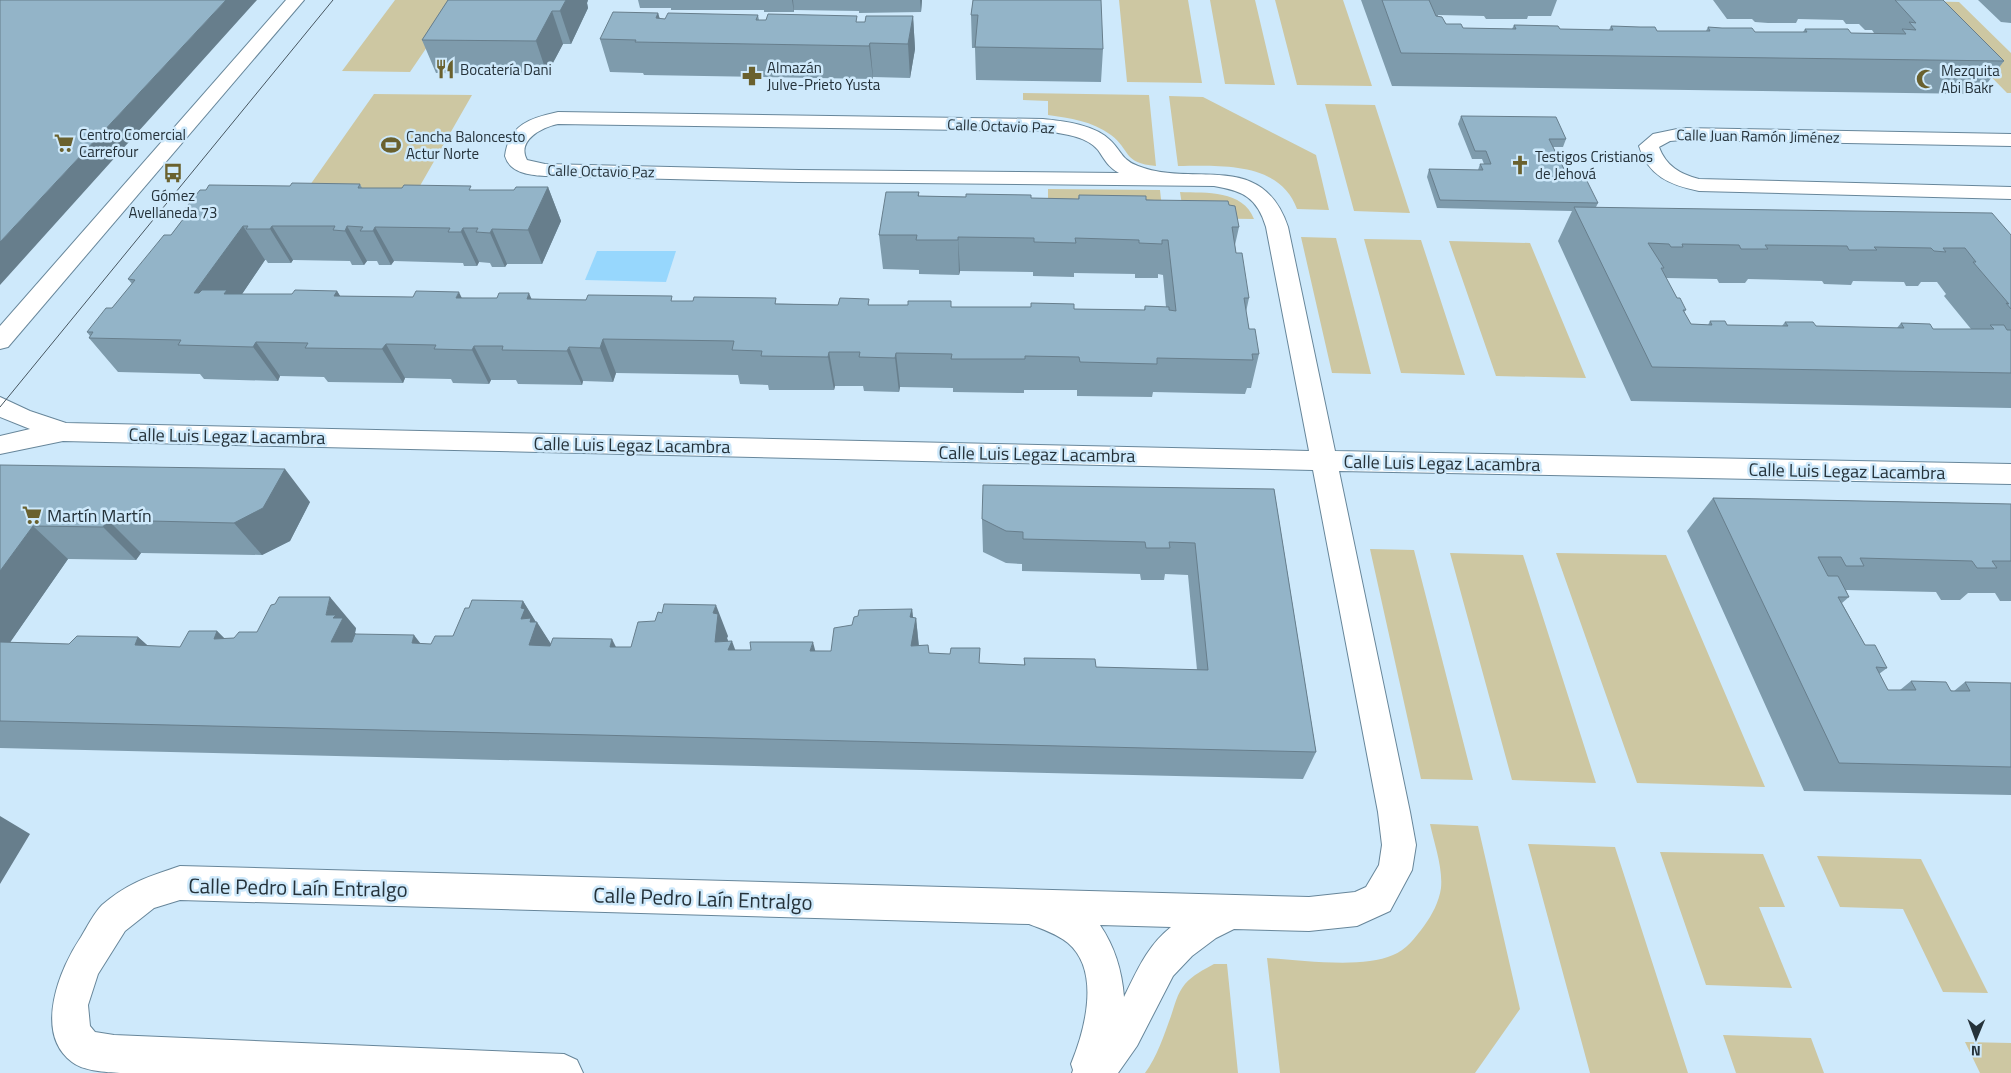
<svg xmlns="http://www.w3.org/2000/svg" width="2011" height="1073" font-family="'Titillium Web',sans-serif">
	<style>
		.green { fill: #cdc7a2 }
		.water { fill: #97d7fd }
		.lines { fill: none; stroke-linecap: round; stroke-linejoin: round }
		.street-casing { stroke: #67869a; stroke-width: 2 }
		.secondary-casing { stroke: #67869a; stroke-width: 2 }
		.street { fill: #fff; fill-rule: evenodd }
		.secondary { fill: #fff; fill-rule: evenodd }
		.tram { stroke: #475660; stroke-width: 1 }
		.wall { fill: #7e9bac; fill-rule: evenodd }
		.shaded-wall { fill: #677e8c }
		.building { fill: #93b4c8; stroke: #677e8c }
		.labels { text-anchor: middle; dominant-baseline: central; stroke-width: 5; stroke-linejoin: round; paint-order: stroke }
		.far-poi-label { font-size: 15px; fill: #25323a; stroke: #cee9fb; text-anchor: start }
		.far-street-label { font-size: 15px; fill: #25323a; stroke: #cee9fb }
		.street-label { font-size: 18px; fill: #25323a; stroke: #cee9fb }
		.poi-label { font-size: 18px; fill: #25323a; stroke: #cee9fb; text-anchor: start }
		.near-street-label { font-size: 21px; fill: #25323a; stroke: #cee9fb }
	</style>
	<rect width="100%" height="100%" fill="#cee9fb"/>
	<path class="green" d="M395 0H459L410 72 342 71Z
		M1119 0H1188L1202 83 1127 82Z
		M1210 0H1255L1275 85 1225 84Z
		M1275 0H1343L1372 86 1297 85Z
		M1917 1 1959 2 2011 53V93H2007Z
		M1023 93 1149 95 1156 166C1122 163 1131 150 1111 135 1092 121 1070 118 1048 115V101L1023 100Z
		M374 94 472 95 413 198 303 195Z
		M1169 96 1203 97 1316 155 1329 210 1297 209C1280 161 1219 166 1178 166Z
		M1325 104 1375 105 1410 213 1354 211Z
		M1048 189 1160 190 1163 217 1048 216Z
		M1180 192C1206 193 1243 190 1254 219L1184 218Z
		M1301 237 1336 238 1371 374 1332 373Z
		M1364 239 1421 240 1465 375 1401 373Z
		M1449 241 1530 243 1586 378 1496 376Z
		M1370 549 1414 550 1473 780 1421 779Z
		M1450 553 1523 555 1596 783 1512 780Z
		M1556 553 1666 555 1765 787 1637 783Z
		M1430 824 1478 826 1520 1009 1475 1073H1280L1267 958C1303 960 1361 969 1393 955 1405 951 1416 937 1424 926 1432 915 1439 902 1441 888 1443 867 1434 843 1430 824Z
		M1528 844 1615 847 1688 1073H1590Z
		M1660 852 1763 854 1785 907H1759L1792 988 1706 985Z
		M1817 856 1921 859 1988 993 1943 992 1903 909 1840 907Z
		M1214 964H1227L1238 1073H1145C1157 1057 1164 1035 1171 1016 1175 1004 1177 994 1185 984 1193 975 1203 970 1214 964Z
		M1723 1035 1811 1038 1824 1073H1736Z
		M1965 1042 2011 1043V1073H1980Z"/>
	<path class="water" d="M597 251H676L666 282 585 280Z"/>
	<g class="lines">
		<defs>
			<path id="street" d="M558 112 1043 119C1064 121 1096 125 1111 141 1122 152 1122 160 1138 166 1194 188 1262 149 1288 227L1335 451 2011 464V484L1339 471 1410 812 1416 845 1412 870 1390 911 1357 926 1309 931 1234 929 1216 938 1192 956 1173 976 1137 1046 1118 1073H1072L1073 1070 1071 1064C1085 1030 1101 971 1068 943 1057 934 1042 929 1029 924L180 900 154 908 125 931 98 974 88 1005 90 1026 95 1032 114 1035 564 1054 577 1060 583 1073H120C106 1072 83 1071 72 1062 33 1033 60 968 81 937 87 927 94 913 102 905 129 882 148 877 180 866L1309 897 1355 892 1366 887 1379 865 1382 845 1378 812 1313 470 63 441 0 454V436L30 429 0 417V397L30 411 66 423 1309 451 1266 227C1257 197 1243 191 1214 186L799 182 545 176C529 175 510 173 505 156 509 124 531 118 558 112ZM558 124 1043 131C1060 133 1087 136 1098 150 1105 160 1108 167 1119 173L799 170 545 164 527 160C516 140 543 127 558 124ZM1100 925 1171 927C1147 946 1137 971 1124 997 1122 971 1115 947 1100 925Z
				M1682 128 2011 134V146L1682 140 1670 141 1659 147C1666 166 1680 174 1699 179L2011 187V199L1699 191C1670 185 1648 176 1639 146L1653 134Z"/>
			<path id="secondary" d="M286 0H304L8 347 0 349V326Z"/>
		</defs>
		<use href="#street" class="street-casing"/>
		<use href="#secondary" class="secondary-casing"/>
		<use href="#street" class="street"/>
		<use href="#secondary" class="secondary"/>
		<path class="tram" d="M0 407 333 0"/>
	</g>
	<path class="wall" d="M448 0H588L587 3 588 8 571 44H563L547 74 436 73 422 40Z
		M638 0H922L921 12 859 13V11L794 10V12H764V10H671V8H640Z
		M973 0 1103 49 1101 82 976 80 975 48H972L971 15Z
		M1361 0H1557L1551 16H1528L1527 19H1486L1484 16 1438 15V16L1446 24 1463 28 1512 29 1514 25 1560 29 1609 30 1611 26 1657 31H1706L1708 27 1755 32H1803L1805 29 1851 33H1874L1872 30H1865L1859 24H1846L1843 20 1798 19 1796 23H1768L1755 22 1752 19H1727L1713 0H1943L2004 61 1979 94 1392 86Z
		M1978 0H2011V23L2001 22Z
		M658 13 660 19 758 15 759 20 858 22H865L913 16 915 49 910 78 873 77V79L644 75 643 73 610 72 600 39Z
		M1461 116 1566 139 1563 147H1553L1569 179 1598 203 1596 207 2011 235V408L1631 401 1558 241 1572 211 1437 208 1427 177 1429 169 1478 170 1480 164H1484L1482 159H1472L1458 124ZM1666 278 1717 279 1719 283H1745L1748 279 1822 281 1824 284 1851 285 1853 281 1904 282 1906 286H1918L1921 282H1937L1946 294 1944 296 1971 329H1933L1901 323 1897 328 1816 326 1785 322 1782 326 1727 325 1710 321 1708 325 1691 324 1684 312 1686 310 1677 298Z
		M360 184 362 188 473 190H514L548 187 561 221 542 264H507L505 267H492L490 263 479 262 477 266H464L463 263 394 261 391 265H379L377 261H367L364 265H352L350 261 293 260 291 263H268L266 260H265L242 294H292L337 291 340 296 674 301 838 305H908L951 301V307L1074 309 1144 310 1145 306 1166 307 1163 275 1158 274V278H1135V274L1074 273V277L1033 276V272L960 271 959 275 919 274V270L883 269 879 235 919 192V196L1078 199 1079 195 1229 205 1239 227 1235 245 1236 253 1249 298 1246 312 1249 329 1259 354 1251 388H1247L1245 394 1153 392 1152 397 1077 396V390H1024V393L953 392V388L900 387 899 392 864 391 863 386H835L834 390H769L768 385 740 384 738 375 616 373 613 382 583 381 582 385 518 384 516 380H491L489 384 453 383 451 379 405 378 403 383 328 382 324 377 280 376 278 381 204 379 200 374 118 372 89 338 90 336 87 332 112 308 132 284 128 279 171 235 187 214 184 210 290 186Z
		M0 465 310 502 290 541 262 555 141 553 136 560 68 559 10 642 69 644 138 637 148 646 180 647 217 631 225 639 234 638 257 632 356 628 355 633 356 634 420 644H431L453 636 469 608 523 601 536 622 551 644 616 647H631L728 636 727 638 728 641 735 650 831 651 852 625 912 609 913 618H916L919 646 929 653 980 663 1024 665V658L1096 667 1197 670 1188 575 1165 574 1164 580H1141L1140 574 1022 571V564L1006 563 983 552 982 519 1274 489 1316 752 1303 779 0 748Z
		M1713 498 2011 504V601H2000L1995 593H1968L1960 600H1941L1936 592 1846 590 1849 597 1842 603 1865 645 1887 668 1879 674 1888 690H1900L1911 681 1954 691 1965 682 2011 683V795L1804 791 1687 531Z"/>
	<path class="shaded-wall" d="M226 0H257L0 285V242Z
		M566 0H588L587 3 588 8 571 44 560 11Z
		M792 0H793L794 10V12Z
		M920 0H922L921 12Z
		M552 11 563 44 547 74 536 41Z
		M658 13 666 42 656 18Z
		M913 16 915 49 910 78 908 44Z
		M870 43 873 77V79L869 46Z
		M548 187 561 221 542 264 528 230Z
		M243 226 265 260 236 303 194 293Z
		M272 226 293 260 291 263 270 229Z
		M347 226 367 261 364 265 345 231Z
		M375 227 394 261 391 265 373 231Z
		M463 228 479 262 477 266 461 232Z
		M492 229 507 264 505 267 490 233Z
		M958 237 960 271 959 275 958 240Z
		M337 291 358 325 334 296Z
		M459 292 475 326 456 298Z
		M529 293 544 328 527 299Z
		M603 339 616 373 613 382 600 348Z
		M256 342 280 376 278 381 253 347Z
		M386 344 405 378 403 383 382 349Z
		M474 346 491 380 489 384 472 350Z
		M569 347 583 381 582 385 567 351Z
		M829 352 835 386 834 390 828 357Z
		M896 353 900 387 899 392 895 358Z
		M285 469 310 502 290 541 262 555 234 523Z
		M108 520 141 553 136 560 103 527Z
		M33 526 68 559 0 657V571Z
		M330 597 356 628 355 633 369 649 331 642 326 615Z
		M523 601 537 624V622L556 652 529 645 521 619V608Z
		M716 605 728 636 727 638 729 644 732 641 743 671 715 642 713 613Z
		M912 609 914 626 916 618 919 649 911 646 910 617Z
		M217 631 248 662 214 639Z
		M414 635 437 665 412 643Z
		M138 637 172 667 135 645Z
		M612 639 627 669 610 647Z
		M813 642 821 673 810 651Z
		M0 816 30 834 0 884Z"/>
	<path class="building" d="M0 0H226L0 242Z
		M448 0H566L560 11H552L536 41 422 40Z
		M973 0H1101L1103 49 975 47 978 15H971Z
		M1382 0H1429L1436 16 1442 17 1446 24H1461L1463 28 1516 29 1514 25 1558 26 1560 29 1613 30 1611 26 1640 27H1655L1657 31H1710L1708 27 1722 28H1752L1755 32H1807L1805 29H1848L1851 33 1906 34 1902 29 1916 30 1909 22 1916 23 1895 0H1943L2004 61 1401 53Z
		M613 12 658 13 656 18 665 19 668 13 758 15 756 20H766L768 14 857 16 856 22H865L866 16H913L908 44 870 43 869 46 635 42 636 40 600 39Z
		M1461 116 1556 117 1566 139H1549L1569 179H1586L1598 203 1440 200 1429 169 1483 170 1480 164H1491L1486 151H1475Z
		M292 183 360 184 358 188H402L404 185 471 186 469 190H514L516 187H548L528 230 492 229 490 233 476 232 478 228H463L461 232H448L450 228 375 227 373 231H360L363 227 347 226 345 231 333 230 335 226H272L270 229H246L248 226H243L194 293H199L202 290H227L224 294H292L295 290 337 291 334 296 413 297 416 291 459 292 456 298H497L499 293H529L527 299 586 300 588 295 672 296 671 301H693L694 297 776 298 775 304 838 305 840 298 869 299 868 305H908V301H951V307H1031V303L1074 304V309L1145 310V306L1169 307V310L1176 311 1168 240H1162V244L1139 243V240L1075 238 1076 243 1034 242V238L958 237V240H916L917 235H879L886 192H919L918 196 966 197V194L1031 195V198L1079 199V195L1146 196V200L1228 201 1229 205 1235 206 1239 227H1232L1236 253H1242L1249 298H1244L1249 329H1255L1259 354H1252L1253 360 1157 358V364L1080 362 1079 357 1025 356V359H951L952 354 896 353 895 358 859 357 860 352H829L828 357 761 356 762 351 732 350 734 341 603 339 600 348 569 347 567 351 502 350 503 346H474L472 350 434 349 436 345 386 344 382 349 305 348 308 343 256 342 253 347 178 345 181 340 89 338 93 332H87L106 308H112L135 280 128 279 164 235H171L190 210H184L200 190H206L209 185 290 186Z
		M1574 207 1992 213 2011 235V309L2006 303 2009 304 1973 262H1976L1965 248H1943L1946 252 1934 251 1931 248 1874 247 1877 250H1849L1847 246 1765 245 1768 249H1741L1739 245 1682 244 1683 247H1671L1669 244 1648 243 1664 268H1661L1677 298H1680L1686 310H1683L1691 324 1712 325 1710 321H1725L1727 325 1788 326 1785 322H1813L1816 326 1904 328 1901 323 1930 324 1933 329H1994L1990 325H2004L2007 330H2011V373L1652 367Z
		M0 465 285 469 263 508 234 523 108 520 103 527 33 526 0 571Z
		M983 485 1274 489 1316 752 0 721V642L69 644 77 636 138 637 135 645 180 647 189 631H217L214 639 234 638 239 632H257L271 605 275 604 279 597H330L326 615H336L333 618H343L331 642H352L355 634 414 635 412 643 431 644 435 636H453L465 608H469L472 600 523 601 521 608 525 609 521 619 531 618 530 622H537L529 645 550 646 553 638 612 639 610 647H631L638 622 655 621 658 612 662 613 664 604 716 605 713 613 718 614 715 642 732 641 728 650H751L750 642H813L810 651H831L834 628 852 625 854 617 858 616 859 610 912 609 910 617 916 618 911 646 928 645 929 653 950 654 951 648H980L979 663 1025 665 1024 658 1095 659 1096 667 1208 670 1195 543 1169 542 1170 548H1146L1145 542 1023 539V532L1006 531 982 519Z
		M1713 498 2011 504V561H1992L1997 568H1977L1972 561 1860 558 1864 566H1846L1841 557H1818L1828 576H1838L1849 597H1838L1865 645H1875L1887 668 1876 667 1888 690H1916L1911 681 1946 682 1951 691H1970L1965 682 2011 683V767L1839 763Z"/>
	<defs>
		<symbol id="restaurant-bare" viewBox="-9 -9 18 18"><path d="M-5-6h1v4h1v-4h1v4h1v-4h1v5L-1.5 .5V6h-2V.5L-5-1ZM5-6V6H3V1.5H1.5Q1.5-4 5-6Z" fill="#6a612e" stroke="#cee9fb" stroke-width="2.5" paint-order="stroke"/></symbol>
		<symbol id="pharmacy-bare" viewBox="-9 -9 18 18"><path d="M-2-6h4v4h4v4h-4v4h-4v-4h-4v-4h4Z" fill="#6a612e" stroke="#cee9fb" stroke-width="2.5" paint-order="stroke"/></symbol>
		<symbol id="mosque-bare" viewBox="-9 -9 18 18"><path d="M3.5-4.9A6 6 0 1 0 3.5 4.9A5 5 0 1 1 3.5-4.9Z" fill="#6a612e" stroke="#cee9fb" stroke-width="2.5" paint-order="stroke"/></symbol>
		<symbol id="supermarket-bare" viewBox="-9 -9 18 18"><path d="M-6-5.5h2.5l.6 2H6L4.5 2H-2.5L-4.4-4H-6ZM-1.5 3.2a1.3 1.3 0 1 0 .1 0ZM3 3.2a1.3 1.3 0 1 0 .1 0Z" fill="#6a612e" stroke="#cee9fb" stroke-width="2.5" paint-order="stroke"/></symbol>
		<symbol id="stadium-bare" viewBox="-9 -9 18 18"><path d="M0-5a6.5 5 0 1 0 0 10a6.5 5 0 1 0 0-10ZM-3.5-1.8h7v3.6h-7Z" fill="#6a612e" stroke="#cee9fb" stroke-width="2.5" paint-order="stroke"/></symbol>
		<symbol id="church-bare" viewBox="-9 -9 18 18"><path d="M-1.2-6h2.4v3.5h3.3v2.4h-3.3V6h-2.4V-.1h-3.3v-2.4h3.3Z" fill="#6a612e" stroke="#cee9fb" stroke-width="2.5" paint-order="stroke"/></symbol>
		<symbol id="bus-bare" viewBox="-9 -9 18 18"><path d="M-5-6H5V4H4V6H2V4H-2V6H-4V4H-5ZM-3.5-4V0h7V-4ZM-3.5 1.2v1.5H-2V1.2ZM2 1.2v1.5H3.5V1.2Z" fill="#6a612e" stroke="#cee9fb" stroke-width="2.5" paint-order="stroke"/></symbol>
	</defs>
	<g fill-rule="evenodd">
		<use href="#restaurant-bare" x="431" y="55" width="28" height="28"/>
		<use href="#pharmacy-bare" x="738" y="62" width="28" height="28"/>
		<use href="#mosque-bare" x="1912" y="65" width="28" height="28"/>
		<use href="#supermarket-bare" x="50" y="129" width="28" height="28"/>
		<use href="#stadium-bare" x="377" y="131" width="28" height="28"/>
		<use href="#church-bare" x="1506" y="151" width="28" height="28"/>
		<use href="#bus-bare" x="159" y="159" width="28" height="28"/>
		<use href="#supermarket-bare" x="18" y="501" width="28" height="28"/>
	</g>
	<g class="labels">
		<g class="far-poi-label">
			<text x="767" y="67">Almazán<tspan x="767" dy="17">Julve-Prieto Yusta</tspan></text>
			<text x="460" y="69">Bocatería Dani</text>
			<text x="1941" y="70">Mezquita<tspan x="1941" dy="17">Abi Bakr</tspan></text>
			<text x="79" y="134">Centro Comercial<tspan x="79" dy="17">Carrefour</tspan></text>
			<text x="406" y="136">Cancha Baloncesto<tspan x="406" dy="17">Actur Norte</tspan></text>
			<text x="1535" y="156">Testigos Cristianos<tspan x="1535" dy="17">de Jehová</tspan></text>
			<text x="173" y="195" text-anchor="middle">Gómez<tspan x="173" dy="17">Avellaneda 73</tspan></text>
		</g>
		<g class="far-street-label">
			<text transform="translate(1001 126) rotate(2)">Calle Octavio Paz</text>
			<text transform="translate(1758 136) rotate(1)">Calle Juan Ramón Jiménez</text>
			<text transform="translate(601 171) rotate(1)">Calle Octavio Paz</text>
		</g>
		<g class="street-label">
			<text transform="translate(227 436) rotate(1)">Calle Luis Legaz Lacambra</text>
			<text transform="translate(632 445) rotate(1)">Calle Luis Legaz Lacambra</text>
			<text transform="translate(1037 454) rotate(1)">Calle Luis Legaz Lacambra</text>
			<text transform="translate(1442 463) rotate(1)">Calle Luis Legaz Lacambra</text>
			<text transform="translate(1847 471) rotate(1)">Calle Luis Legaz Lacambra</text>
		</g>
		<g class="poi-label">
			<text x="47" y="515">Martín Martín</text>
		</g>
		<g class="near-street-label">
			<text transform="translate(298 887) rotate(1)">Calle Pedro Laín Entralgo</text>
			<text transform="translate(703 898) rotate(2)">Calle Pedro Laín Entralgo</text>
		</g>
	</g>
	<g transform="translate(1976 1038) rotate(181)" stroke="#cee9fb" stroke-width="4" paint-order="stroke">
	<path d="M0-4L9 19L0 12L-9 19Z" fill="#25323a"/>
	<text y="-8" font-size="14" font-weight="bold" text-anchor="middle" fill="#25323a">N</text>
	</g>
</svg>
